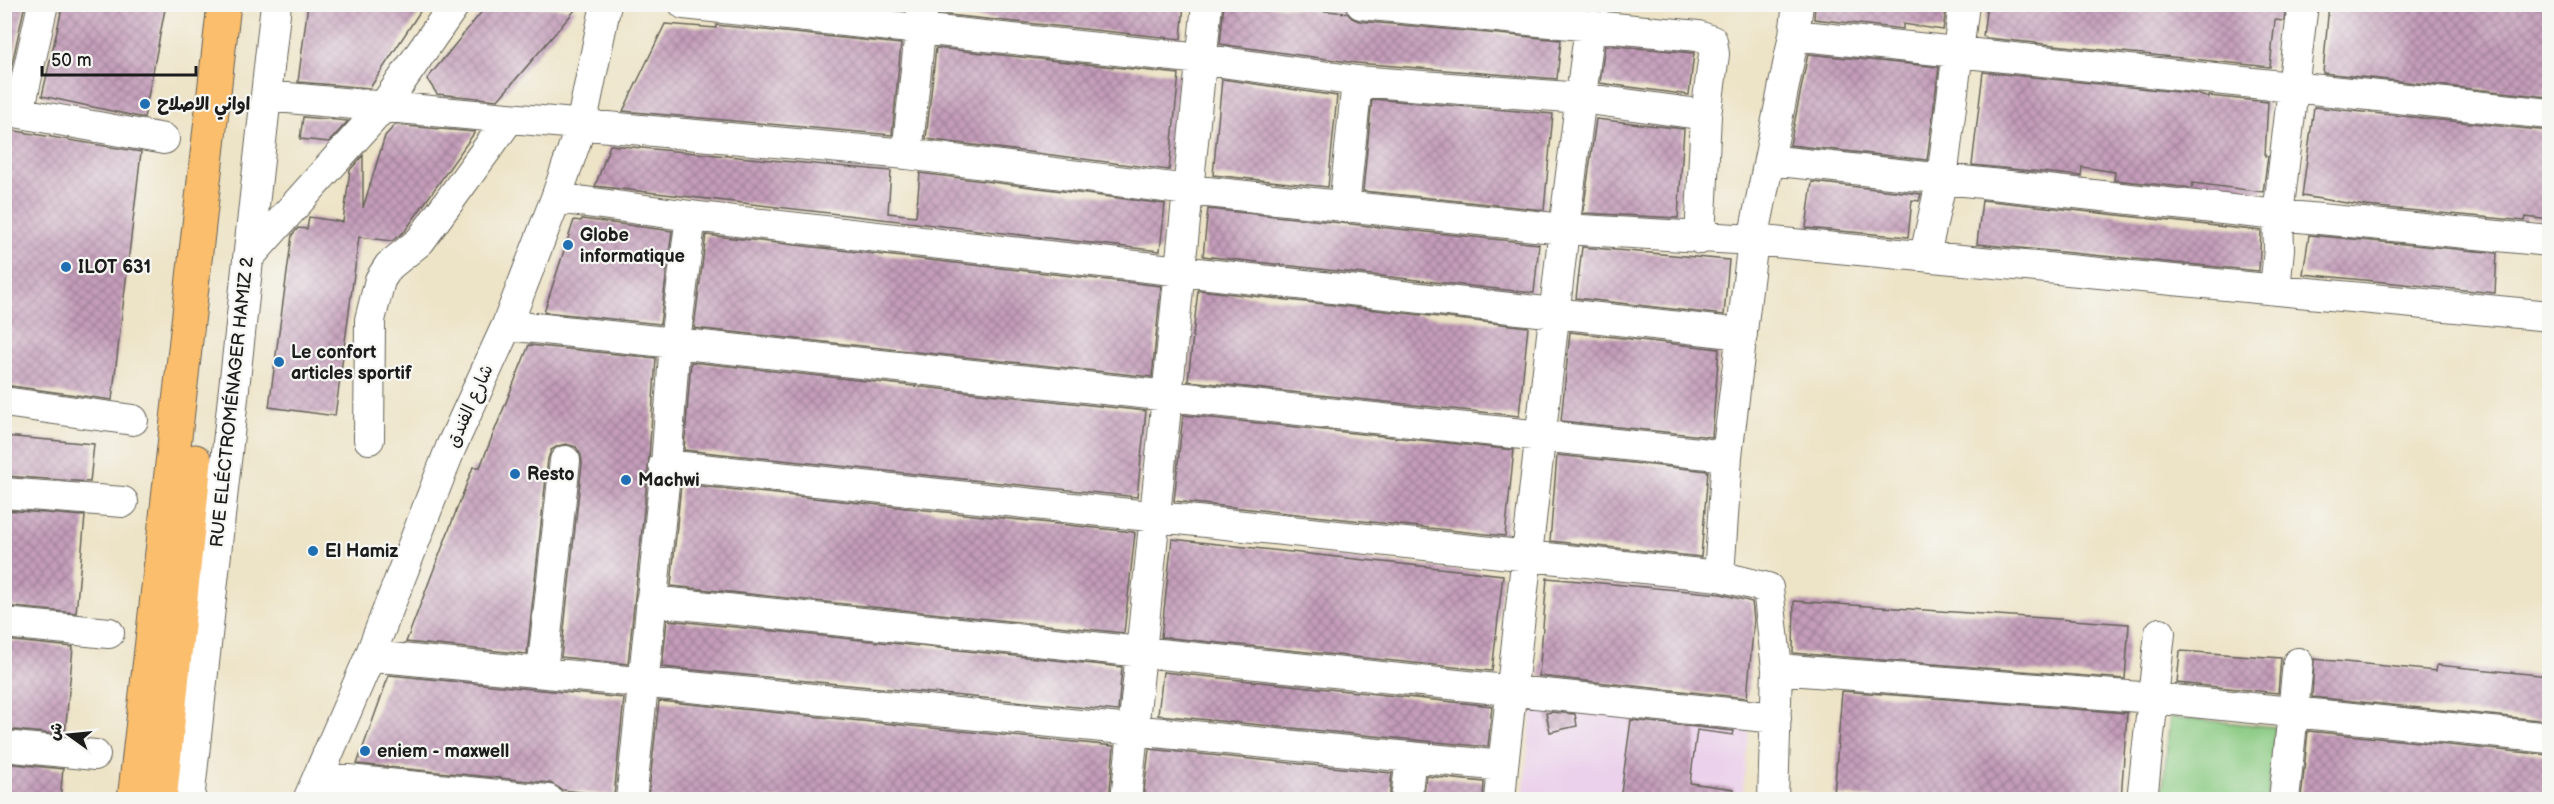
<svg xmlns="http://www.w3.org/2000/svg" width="2554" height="804" font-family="'Balsamiq Sans','Playpen Sans Arabic',sans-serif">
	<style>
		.built { fill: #ebd1eb }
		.green { fill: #8bcb83; stroke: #547450; stroke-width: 1.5 }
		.building { fill: url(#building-cross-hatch) }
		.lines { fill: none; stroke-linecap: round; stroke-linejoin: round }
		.minor-casing { stroke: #656258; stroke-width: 32 }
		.highway-casing { stroke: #656258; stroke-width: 35 }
		.minor { stroke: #fff; stroke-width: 30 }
		.highway { stroke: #fabe6d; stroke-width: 33 }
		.poi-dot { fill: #1f6fb2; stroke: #f6f6f2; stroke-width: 2 }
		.labels { text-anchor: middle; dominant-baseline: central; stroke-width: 4.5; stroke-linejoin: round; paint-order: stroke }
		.poi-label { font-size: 18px; font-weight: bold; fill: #1c1c1c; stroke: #f6f6f2; text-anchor: start }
		.street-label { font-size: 18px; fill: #1c1c1c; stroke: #f6f6f2 }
	</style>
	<defs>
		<pattern id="building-cross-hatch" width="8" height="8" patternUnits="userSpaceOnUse" patternTransform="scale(1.5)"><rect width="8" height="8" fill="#c49dba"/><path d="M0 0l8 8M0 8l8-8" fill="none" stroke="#9e7f96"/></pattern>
	</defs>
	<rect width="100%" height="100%" fill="#f6f6f2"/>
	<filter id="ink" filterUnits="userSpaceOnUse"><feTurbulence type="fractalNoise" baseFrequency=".0167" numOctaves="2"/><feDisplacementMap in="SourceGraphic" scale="12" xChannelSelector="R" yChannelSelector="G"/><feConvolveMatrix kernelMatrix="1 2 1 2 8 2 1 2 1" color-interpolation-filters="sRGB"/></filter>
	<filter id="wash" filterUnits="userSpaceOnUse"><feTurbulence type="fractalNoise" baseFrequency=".008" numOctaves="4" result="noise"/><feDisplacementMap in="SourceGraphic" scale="24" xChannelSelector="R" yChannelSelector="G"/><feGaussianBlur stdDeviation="1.35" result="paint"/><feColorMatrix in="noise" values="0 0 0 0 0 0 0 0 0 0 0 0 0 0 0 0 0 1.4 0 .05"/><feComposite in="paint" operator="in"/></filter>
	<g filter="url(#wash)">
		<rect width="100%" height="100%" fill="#ede3c6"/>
		<path class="built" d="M1533 701 1750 722 1742 799 1523 800Z"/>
		<path class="green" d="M2170 717 2275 727 2268 799H2162Z"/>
		<g id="blocks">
			<path class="building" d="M4 4H25L8 82H4Z
				M63 4H166L144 118 42 96Z
				M308 4H425L370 88 298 82Z
				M488 4 576 9 498 100 437 94 427 79Z
				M852 4H906L905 10Z
				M940 4H1184L1181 39 939 14Z
				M1224 4H1256L1347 13 1352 18 1359 21 1561 40 1557 79 1356 63 1220 44Z
				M1815 4H1947L1943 30 1903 24V29L1814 19Z
				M1987 4H2286L2284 21 2275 20 2270 67 1987 38 1983 36Z
				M2329 4H2550V97L2323 73Z
				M665 24 716 28V25L901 44 892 135 623 111Z
				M1605 45 1694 53 1689 95 1600 83Z
				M936 48 1179 74 1169 170 926 139Z
				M1808 54 1939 67 1927 160 1790 145Z
				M1983 72 2197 94 2209 98V96L2268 102 2265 156H2268L2263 192 2193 183 2192 188 2114 180 2115 172 2082 167 2081 176 1972 165Z
				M1222 79 1337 96 1328 187 1213 175Z
				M1372 99 1553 114 1544 210 1363 191Z
				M2314 107 2550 131V220L2526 217 2525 221 2366 206 2302 196Z
				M303 117 348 121 329 142 300 139Z
				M1596 119 1684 129 1678 218 1583 213Z
				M395 125 475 132 405 231 392 241 359 237 335 416 269 407 292 235 298 228 307 229 309 217 343 222 350 170 363 155V208L385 136Z
				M4 129 141 152 112 400 4 385Z
				M610 145 891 171 888 213 916 216 920 173 1165 204 1160 251 595 186Z
				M1812 182 1921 194 1919 201 1912 200 1908 237 1806 228Z
				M1982 200 2261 231 2259 271 1977 244Z
				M1208 209 1539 244 1534 293 1203 256Z
				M582 219 672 231 660 324 544 312 574 220 581 221Z
				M706 235 1161 286 1152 377 694 328Z
				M2309 235 2497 253 2495 293 2303 274Z
				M1582 247 1729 260 1724 315 1576 298Z
				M1198 290 1528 327 1519 416 1188 381Z
				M1570 332 1719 349 1712 437 1561 421Z
				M529 345 656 358 648 471 628 664 561 657 582 463 581 455 576 447 566 444 558 446 551 450 548 459 527 654 406 642 473 467H480Z
				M691 362 1146 411 1137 497 684 450Z
				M1183 415 1514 450 1505 536 1174 501Z
				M4 436 94 444 90 482 4 476Z
				M1557 455 1708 471 1701 557 1550 541Z
				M681 484 1133 532 1135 533 1124 633 671 586Z
				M4 510 85 516 76 613 4 606Z
				M1172 539 1503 575 1492 671 1161 637Z
				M1547 578 1721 594 1752 602 1754 620 1747 698 1539 676Z
				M1794 601 2129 624 2125 679 1793 653Z
				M667 620 1122 667 1118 711 662 667Z
				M4 640 73 647 65 735 4 729Z
				M2180 651 2281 658 2278 693 2177 683Z
				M2314 659 2436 671 2437 665 2550 676V721L2312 697Z
				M1163 672 1492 706 1488 747 1158 715Z
				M389 675 624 698 614 796 562 790 550 783 357 764Z
				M1842 691 2127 713 2121 800H1910L1834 795Z
				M659 701 1114 746 1109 800 648 799Z
				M1551 712 1575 714 1577 726 1550 732 1546 713Z
				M1631 720 1734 731 1733 735 1697 730 1690 783 1734 789 1733 800H1620Z
				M2308 731 2550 755V800H2301Z
				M1149 749 1392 773 1389 800H1143Z
				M4 763 63 769 60 800H4Z
				M1426 776 1484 782 1483 800H1423Z"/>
		</g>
	</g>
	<g filter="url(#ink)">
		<use href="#blocks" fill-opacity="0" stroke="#656258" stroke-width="1.5"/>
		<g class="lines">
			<defs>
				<path id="minor" d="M684 4 1201 59 1357 81 1581 98 1706 115
					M1361 4 1698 36 1712 41 1714 54 1706 115 1700 239
					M1798 4 1794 35 1753 240 2550 316
					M1794 35 2550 114
					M266 96 907 154 1188 190 1564 229 1753 240 1727 456 1719 576 1768 588 1777 669 2153 698 2550 738
					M4 110 164 139
					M19 112 43 4
					M907 154 923 4
					M1769 160 2278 215 2550 241
					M556 198 691 216 1742 334
					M1344 207 1357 81
					M1925 255 1942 178 1964 4
					M248 258 383 107 455 4
					M2275 289 2279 249 2278 215 2303 4
					M507 325 1727 456
					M4 402 133 420
					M369 439 370 320 380 280 389 266 420 241 509 119
					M664 465 1719 576
					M4 493 123 502
					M651 601 1776 718
					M4 623 109 633
					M370 656 1503 766 1500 800
					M542 672 565 461
					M4 746 95 755
					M1503 766 1564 229 1590 26
					M318 777 548 800
					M189 800 276 4
					M308 800 370 656 451 447 507 325 556 198 581 126 606 4
					M631 800 666 465 675 341 691 216
					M1126 800 1207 4
					M1406 800 1411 757
					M1773 800 1777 669
					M2142 800 2160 633
					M2284 800 2298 663"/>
				<path id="highway" d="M134 800 224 4
					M160 800 195 461"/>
			</defs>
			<use href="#minor" class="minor-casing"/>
			<use href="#highway" class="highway-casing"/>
			<use href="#minor" class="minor"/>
			<use href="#highway" class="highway"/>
		</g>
	</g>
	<g class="poi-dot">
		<circle cx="145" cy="104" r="6"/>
		<circle cx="568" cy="245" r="6"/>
		<circle cx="66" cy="267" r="6"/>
		<circle cx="279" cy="362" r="6"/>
		<circle cx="515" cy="474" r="6"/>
		<circle cx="626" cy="480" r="6"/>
		<circle cx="313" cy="551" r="6"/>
		<circle cx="365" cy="751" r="6"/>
	</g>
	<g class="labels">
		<g class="poi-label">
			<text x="157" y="104">اواني الاصلاح</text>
			<text x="580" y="235">Globe<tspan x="580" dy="21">informatique</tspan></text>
			<text x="78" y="267">ILOT 631</text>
			<text x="291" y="352">Le confort<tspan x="291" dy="21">articles sportif</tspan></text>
			<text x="527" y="474">Resto</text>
			<text x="638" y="480">Machwi</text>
			<text x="325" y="551">El Hamiz</text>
			<text x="377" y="751">eniem - maxwell</text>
		</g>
		<g class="street-label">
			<text transform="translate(232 402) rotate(-84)">RUE ELÉCTROMÉNAGER HAMIZ 2</text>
			<text transform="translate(470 406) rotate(-66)">شارع الفندق</text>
		</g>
	</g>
	<rect width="2554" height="804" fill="none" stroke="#f6f6f2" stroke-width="24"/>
	<g transform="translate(69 735) rotate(285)" stroke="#f6f6f2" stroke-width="4.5" paint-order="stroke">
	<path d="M0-4.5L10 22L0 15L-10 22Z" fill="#1c1c1c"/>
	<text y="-9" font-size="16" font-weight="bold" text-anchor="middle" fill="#1c1c1c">ش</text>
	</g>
	<path d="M42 66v9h154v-9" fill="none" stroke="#1c1c1c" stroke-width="3"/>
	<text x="51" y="66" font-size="18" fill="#1c1c1c" stroke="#f6f6f2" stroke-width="4.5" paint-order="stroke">50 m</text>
</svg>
